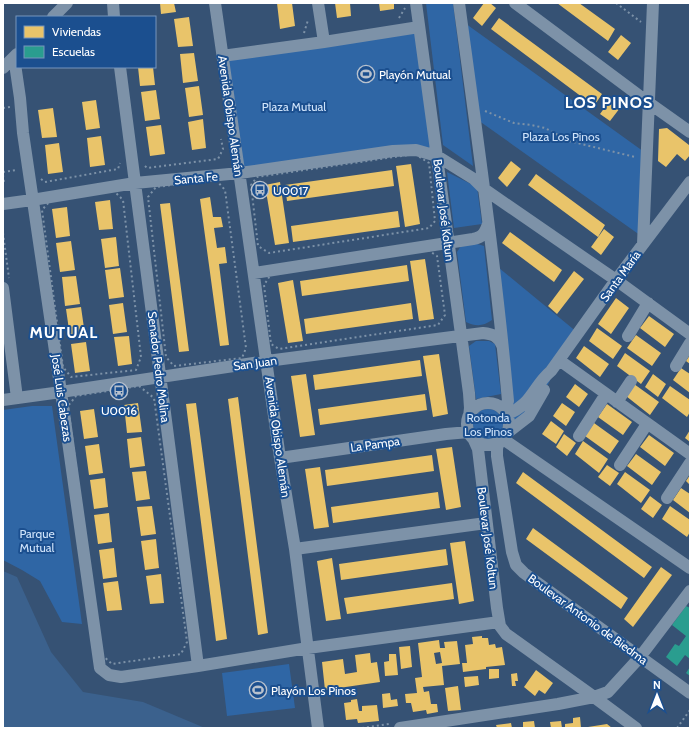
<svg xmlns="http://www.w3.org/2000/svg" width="693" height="731" font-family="Cabin,sans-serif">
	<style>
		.green { fill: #2f66a5 }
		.water { fill: #3b618d }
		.homes { fill: #e9c46a; fill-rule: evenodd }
		.schools { fill: #2a9d8f }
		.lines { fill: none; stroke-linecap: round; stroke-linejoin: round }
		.path { stroke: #7d92a8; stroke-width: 2; stroke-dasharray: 2 3; stroke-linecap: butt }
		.minor { stroke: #7d92a8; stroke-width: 12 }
		.labels { text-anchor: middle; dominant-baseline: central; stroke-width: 4; stroke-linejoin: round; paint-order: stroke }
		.poi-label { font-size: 12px; fill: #fff; stroke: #1b4f8f; text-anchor: start }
		.park-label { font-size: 12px; fill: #cfe3fa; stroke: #1b4f8f }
		.street-label { font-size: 12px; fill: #fff; stroke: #1b4f8f }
		.district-label { font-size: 16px; font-weight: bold; letter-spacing: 1px; fill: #fff; stroke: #1b4f8f }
	</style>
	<rect width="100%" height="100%" fill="#365274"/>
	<path class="green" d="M426 3H453L473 166 443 145Z
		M462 21 647 154 644 238 475 118Z
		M419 27 437 156 416 150 240 173 222 56Z
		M447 172 477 187 482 224 454 228Z
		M474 243 484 246 492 320C483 326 477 327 466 322L457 252 461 246Z
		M493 263 578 333 551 371 550 381 529 416 509 427V420L507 414Z
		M476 341H489L495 344 501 394 476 399 469 346Z
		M32 406H52L82 624 62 622 40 581 22 570 3 560V410Z
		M473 424a15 15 0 1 1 30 0a15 15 0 1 1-30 0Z
		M289 664 295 708 227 716 222 673Z"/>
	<path class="water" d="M3 571 17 577 51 652 83 692 143 702 205 728H3Z"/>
	<path class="homes" d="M160 3H174L176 12 161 14Z
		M277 3H292L295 26 280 29Z
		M335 3H350L351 16 337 18Z
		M379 3H394V9L380 11Z
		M484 3H490L496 8 482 26 473 18Z
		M557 3H579L615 29 608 41Z
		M189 17 193 46 178 47 174 19Z
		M499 18 602 94 594 106 491 29Z
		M621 35 631 43 618 60 608 52Z
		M194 53 198 81 183 83 180 54Z
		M138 67H153L155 85 140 86Z
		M199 86 203 115 189 117 185 88Z
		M156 90 160 119 145 121 141 92Z
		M613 96 623 104 610 121 600 114Z
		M96 100 100 128 86 130 82 102Z
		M53 108 57 137 42 138 38 110Z
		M203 119 206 148 192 150 188 122Z
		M161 125 165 154 150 156 146 127Z
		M667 128 689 145 690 155 685 161 677 154 666 167 658 161 659 129Z
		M101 136 105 165 90 167 87 138Z
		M59 143 63 172 48 174 45 145Z
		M511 161 521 169 507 187 498 178Z
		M411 164 420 224 405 227 396 166Z
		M392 170 394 186 287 201 285 185Z
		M536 174 605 225 598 237 528 185Z
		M280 182 289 243 275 245 265 185Z
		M210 197 213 217H221L223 227 214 228 217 248 225 247 227 263 219 264 229 345 220 346 200 199Z
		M110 200 113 229 99 230 95 202Z
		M170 203 189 351 179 352 160 204Z
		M67 207 70 236 56 238 52 209Z
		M398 211 400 227 293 242 291 226Z
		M604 229 614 237 601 255 591 247Z
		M510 232 562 270 554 282 502 243Z
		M116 237 119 266 105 268 101 239Z
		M71 241 75 270 60 272 56 243Z
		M425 259 434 319 419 321 410 261Z
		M407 265 409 281 302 296 300 281Z
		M120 268 124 297 109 299 105 270Z
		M574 271 584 279 557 314 548 306Z
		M76 276 80 304 65 306 62 277Z
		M293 280 303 341 288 343 278 283Z
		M616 298 629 308 611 334 598 324Z
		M123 303 127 332 113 334 109 305Z
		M411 303 413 319 306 334 304 319Z
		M81 307 85 335 70 337 66 309Z
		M649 316 674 334 665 347 640 328Z
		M597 328 622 346 613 359 589 341Z
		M636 335 661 353 652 366 627 348Z
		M129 336 132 364 118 366 114 337Z
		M86 342 90 371 75 373 71 344Z
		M584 346 609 364 600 377 576 358Z
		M625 353 650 371 641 384 617 366Z
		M439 354 448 414 433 417 423 356Z
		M690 355V364L686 361Z
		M420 360 422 376 315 390 313 375Z
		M681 368 690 374V393L673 380Z
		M306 374 315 435 300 437 291 376Z
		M653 374 666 384 658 397 645 387Z
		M575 384 588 394 579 407 566 397Z
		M634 384 659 402 650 415 626 396Z
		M670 386 690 400V412L687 417 662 398Z
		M425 394 427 410 320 425 318 409Z
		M238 397 268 633 258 635 228 399Z
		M138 403 142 432 127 433 124 405Z
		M196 403 227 639 216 641 186 404Z
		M562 403 575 412 566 426 553 416Z
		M607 404 632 422 623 435 598 417Z
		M94 409 98 437 84 439 80 411Z
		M551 421 564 431 556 444 542 434Z
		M594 423 619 441 610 454 585 436Z
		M690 430V442L685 438Z
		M564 434 576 443 567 456 556 447Z
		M649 435 674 453 665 466 640 447Z
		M141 437 145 466 130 468 127 439Z
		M583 441 608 459 599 473 575 454Z
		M99 444 103 473 89 475 85 446Z
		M452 447 461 507 446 510 436 449Z
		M636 454 661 472 652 485 627 466Z
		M432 455 434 471 327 486 325 470Z
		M607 465 619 473 610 486 598 477Z
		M320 467 329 527 314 529 305 469Z
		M146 471 150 499 136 501 132 472Z
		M523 472 652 567 644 578 516 483Z
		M625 472 650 490 641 503 617 484Z
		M690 475V485L686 481Z
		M105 478 108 507 94 509 90 480Z
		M681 488 690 494V513L673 500Z
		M438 492 440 508 333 523 331 507Z
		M650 496 662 505 653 518 641 509Z
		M152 506 156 534 141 536 137 507Z
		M670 506 690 520V532L687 537 662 519Z
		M109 513 112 542 98 544 94 515Z
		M533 528 628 598 621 609 526 539Z
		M156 539 159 568 145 570 141 541Z
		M465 541 474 601 459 604 450 543Z
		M114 548 117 577 103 579 99 550Z
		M446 549 448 565 341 580 339 564Z
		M332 558 341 619 326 621 317 561Z
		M661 567 672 575 633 627 624 619Z
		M161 574 164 603 150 604 146 576Z
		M118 581 122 610 107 611 103 583Z
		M452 583 454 599 347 614 344 598Z
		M482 636V638H488L489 645 495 644 496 648 502 647 505 665 486 667V669L463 672 462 663H467L465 645 473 644 472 637Z
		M439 640 440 648H445L444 642 457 641 460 664 442 666 444 685 423 687 424 692 429 691 431 704H437L438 712 427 714 426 710 413 712 411 703H406L405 694 417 693 415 678 422 677 418 643ZM440 652 442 663 436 664 434 653Z
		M410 646 412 667 401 669 399 647Z
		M370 653 371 663 377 662 380 682 325 690 322 662 343 659 345 674 357 672 355 655Z
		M389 654H396L398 675 385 676 384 662 389 661Z
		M489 669H499V678L489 679Z
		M536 670 553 683 545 694 539 690 535 696 524 687Z
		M517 673 518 681H515L516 686H512L511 674Z
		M478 676 479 685 465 687 464 677Z
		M458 686 461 710 448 711 445 688Z
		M390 693 391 700 397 699 398 706 383 708 382 694Z
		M357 699 359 711H362V706L377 705 379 721 358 723 357 719 346 720 344 703 351 702V700Z
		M580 717 581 728H565V724L573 723V718Z
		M534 721 535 728H523V722Z
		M561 721 562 728H551L550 722Z
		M511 723 512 728H497L496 725Z
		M607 724 612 728H589L588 727Z"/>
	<path class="schools" d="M686 606 690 608V659L685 655 677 666 666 657 675 644 679 646 686 636 672 625Z
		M690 667V676L686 673Z"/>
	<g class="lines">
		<path class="path" d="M616 3 641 22
			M399 18 405 8
			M304 33 308 20
			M3 108 10 107
			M485 111 514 123 531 125 545 128 569 141 635 157
			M415 154 429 163 435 221 429 228 269 253 258 246 251 185 257 177Z
			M145 166 147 168 218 159 223 149 221 139
			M3 172 17 170
			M3 175 4 182 3 184
			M41 179 45 182 118 169 120 163
			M216 180 225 190 246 348 242 358 174 366 166 357 148 197 156 187Z
			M113 190 123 200 141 357 136 370 71 377 63 367 42 210 50 201Z
			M3 233 9 278
			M428 250 437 256 445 315 438 325 279 349 271 344 264 285 271 274Z
			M139 386 154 398 187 642 181 654 112 664 101 654 68 406 76 396Z
			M362 728 389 724
			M677 728 690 710"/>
		<path class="minor" d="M113 3 114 17
			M215 3 280 458 295 549 318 728
			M318 3 324 42
			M416 3 469 393 470 408 469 417
			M459 3C477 135 496 268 508 401L504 410
			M515 3 649 103 690 132
			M53 17 67 3
			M222 56 324 42 419 27
			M14 57 20 98 23 133 61 392 100 668 109 675 121 677 198 666 308 648 499 622
			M120 67 135 183 198 666
			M3 68 17 54
			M3 204 32 200 135 183 240 173 393 151 416 150 437 156 474 179 484 189 616 280 690 334
			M643 244 653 3
			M254 273 473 239C483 237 485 233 488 224
			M3 288 17 398
			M628 336 648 303
			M559 360 690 454
			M676 366 690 343
			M3 400 61 392 267 361 483 333C493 334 498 336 502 345
			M617 402 631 381
			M467 424a21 21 0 1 1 42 0a21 21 0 1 1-42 0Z
			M507 414C532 405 533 386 551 371L616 280 690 182
			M507 433 529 416 544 390
			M579 436 606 394
			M503 439 690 568
			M474 440 478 449 497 608 500 626 506 634 594 697 636 728
			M499 442 497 448V456L512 552 516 565 524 573 690 693
			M280 458 446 434 469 432
			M620 465 647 424
			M667 498 690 463
			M295 549 486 523
			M400 728 558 704 594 697 608 692 640 657 690 591"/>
	</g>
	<defs>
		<symbol id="stadium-ring" viewBox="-11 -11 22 22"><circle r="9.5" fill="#1b4f8f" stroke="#b9c2ce" stroke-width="1.5"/><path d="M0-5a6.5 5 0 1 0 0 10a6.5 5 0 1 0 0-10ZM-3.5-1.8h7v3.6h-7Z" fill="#b9c2ce"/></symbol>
		<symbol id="bus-ring" viewBox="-11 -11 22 22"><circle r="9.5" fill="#1b4f8f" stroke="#b9c2ce" stroke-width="1.5"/><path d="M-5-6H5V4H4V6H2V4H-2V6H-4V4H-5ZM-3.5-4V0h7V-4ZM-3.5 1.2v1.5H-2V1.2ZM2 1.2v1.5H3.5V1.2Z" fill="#b9c2ce"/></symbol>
	</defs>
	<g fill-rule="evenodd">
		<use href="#stadium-ring" x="356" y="64" width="20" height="20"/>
		<use href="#bus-ring" x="250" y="180" width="20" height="20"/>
		<use href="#bus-ring" x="109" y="381" width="20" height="20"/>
		<use href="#stadium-ring" x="248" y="680" width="20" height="20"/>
	</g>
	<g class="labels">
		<g class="poi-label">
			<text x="379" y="74">Playón Mutual</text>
			<text x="273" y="190">U0017</text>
			<text x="119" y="410" text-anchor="middle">U0016</text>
			<text x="271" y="690">Playón Los Pinos</text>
		</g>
		<g class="park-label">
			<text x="294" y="106">Plaza Mutual</text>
			<text x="561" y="136">Plaza Los Pinos</text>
			<text x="488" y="417">Rotonda<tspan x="488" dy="14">Los Pinos</tspan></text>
			<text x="37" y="533">Parque<tspan x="37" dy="14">Mutual</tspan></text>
		</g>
		<g class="street-label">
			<text transform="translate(231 116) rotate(82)">Avenida Obispo Alemán</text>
			<text transform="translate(196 178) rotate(-5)">Santa Fe</text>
			<text transform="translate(444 210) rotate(83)">Boulevar José Koltun</text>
			<text transform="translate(620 276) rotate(-54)">Santa María</text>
			<text transform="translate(255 363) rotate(-8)">San Juan</text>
			<text transform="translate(159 367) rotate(83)">Senador Pedro Molina</text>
			<text transform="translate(62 398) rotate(82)">José Luis Cabezas</text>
			<text transform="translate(278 437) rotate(82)">Avenida Obispo Alemán</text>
			<text transform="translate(375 444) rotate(-8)">La Pampa</text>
			<text transform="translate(488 538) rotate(83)">Boulevar José Koltun</text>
			<text transform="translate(588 619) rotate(36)">Boulevar Antonio de Biedma</text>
		</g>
		<g class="district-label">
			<text x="609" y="102">LOS PINOS</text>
			<text x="64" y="332">MUTUAL</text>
		</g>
	</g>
	<rect width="693" height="731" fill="none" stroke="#ffffff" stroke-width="8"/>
	<rect x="16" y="16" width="140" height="52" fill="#1b4f8f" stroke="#7695bc"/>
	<rect x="24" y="26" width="20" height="12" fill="#e9c46a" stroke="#7695bc"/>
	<text x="52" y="36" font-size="12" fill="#ffffff">Viviendas</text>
	<rect x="24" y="46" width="20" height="12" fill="#2a9d8f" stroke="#7695bc"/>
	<text x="52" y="56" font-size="12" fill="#ffffff">Escuelas</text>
	<g transform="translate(657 695)" stroke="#1b4f8f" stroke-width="3" paint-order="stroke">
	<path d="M0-3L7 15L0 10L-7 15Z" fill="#ffffff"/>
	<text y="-6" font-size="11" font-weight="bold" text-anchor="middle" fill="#ffffff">N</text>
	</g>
</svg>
